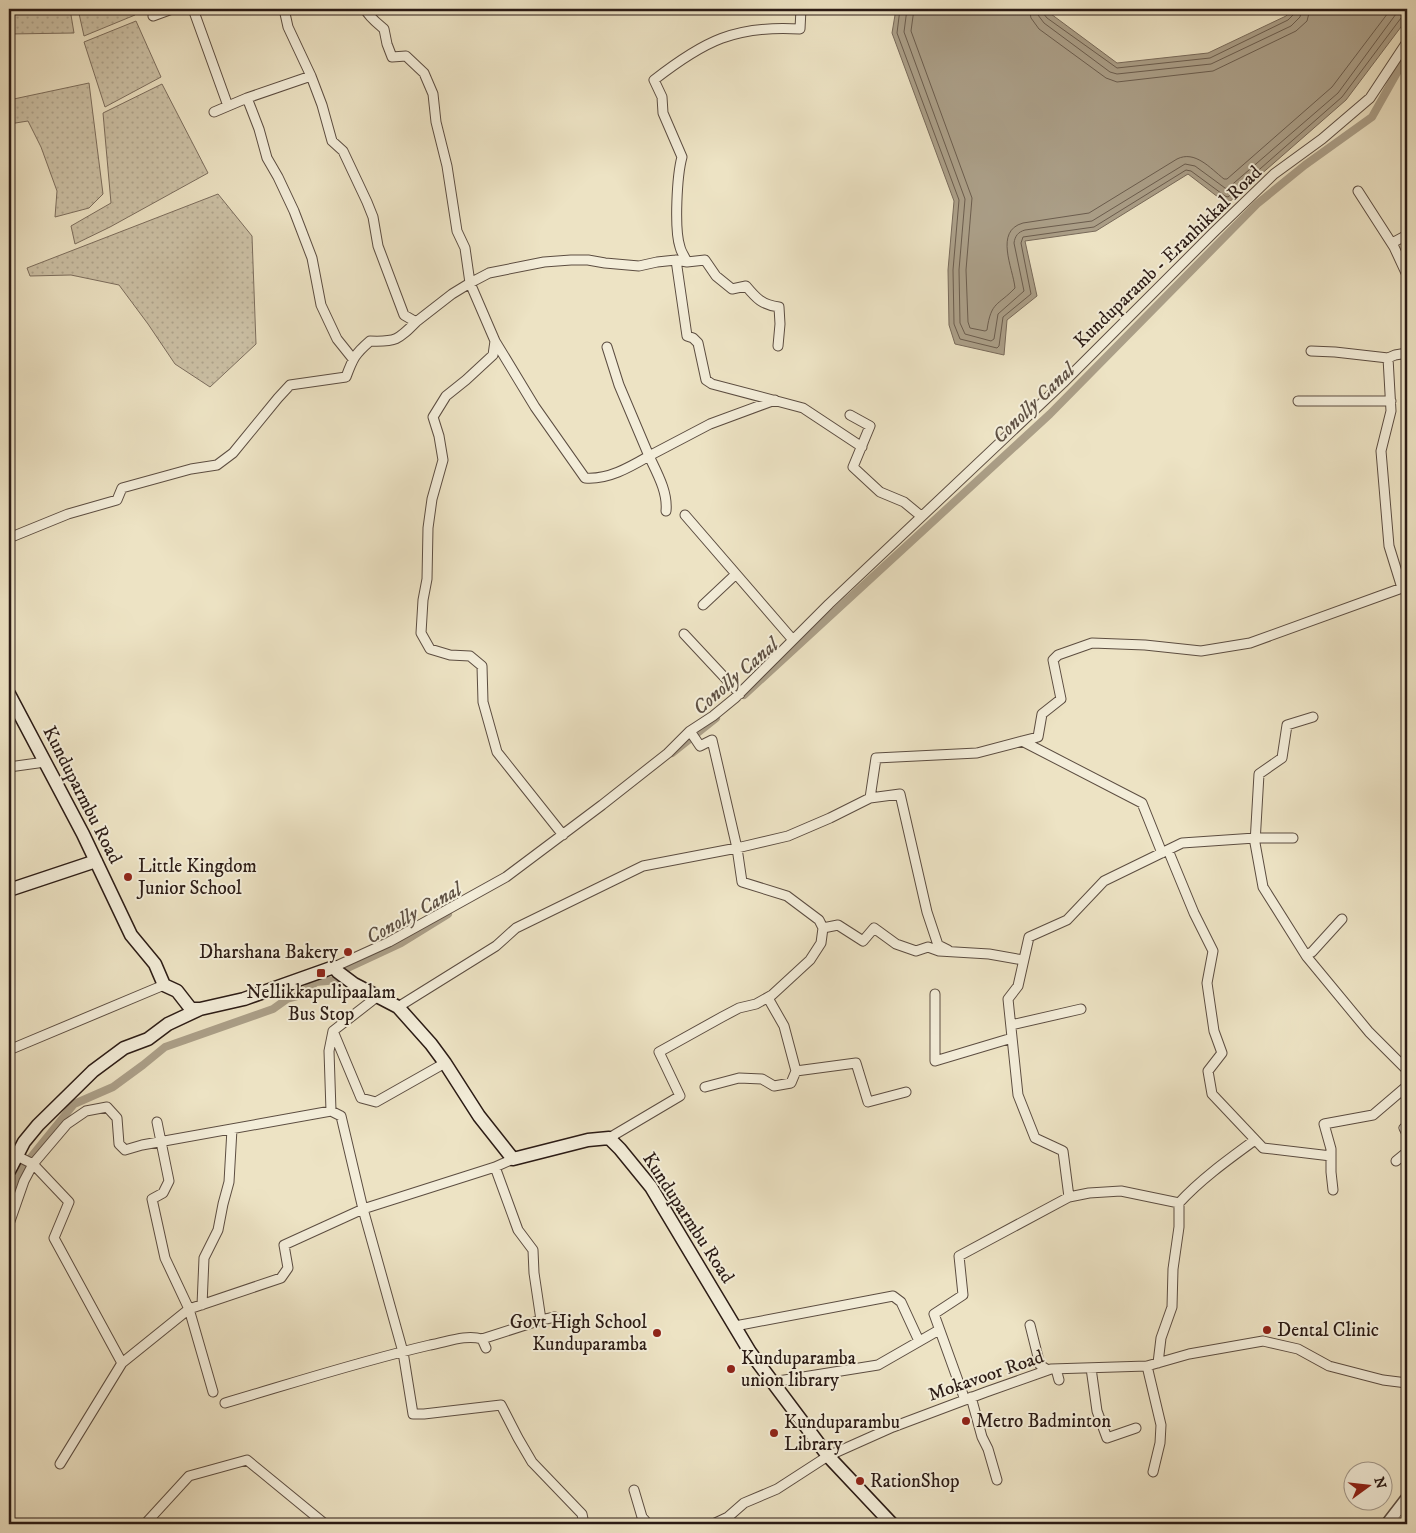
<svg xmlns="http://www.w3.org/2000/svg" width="1416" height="1533" font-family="'IM FELL DW Pica',serif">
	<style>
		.green { fill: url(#green-dots); stroke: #7c6e5e }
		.water { fill: #ab9f88; stroke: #786a5a }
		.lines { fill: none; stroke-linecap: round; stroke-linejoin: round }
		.shore { stroke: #6b5d4e; stroke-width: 1 }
		.canal { stroke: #ab9f88; stroke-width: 8 }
		.minor-casing { stroke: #5c4d41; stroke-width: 11 }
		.tertiary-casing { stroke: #5c4d41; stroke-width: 14 }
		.secondary-casing { stroke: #2b1b15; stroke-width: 15 }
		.trunk-casing { stroke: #2b1b15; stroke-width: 16 }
		.minor { stroke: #f3edd9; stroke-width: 9 }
		.tertiary { stroke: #f3edd9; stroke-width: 11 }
		.secondary { stroke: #f3edd9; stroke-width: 12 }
		.trunk { stroke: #ede3c4; stroke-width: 14 }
		.poi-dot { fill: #8f2418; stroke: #f3edd9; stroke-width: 2 }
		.labels { text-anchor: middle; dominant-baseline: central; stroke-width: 4; stroke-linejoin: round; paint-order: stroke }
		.street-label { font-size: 19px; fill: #2b1b15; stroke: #f3edd9 }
		.poi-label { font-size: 19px; fill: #2b1b15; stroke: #f3edd9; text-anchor: start }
		.water-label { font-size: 20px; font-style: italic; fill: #5e5043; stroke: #f3edd9 }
	</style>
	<defs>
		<pattern id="green-dots" width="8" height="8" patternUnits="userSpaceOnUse" patternTransform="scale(1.25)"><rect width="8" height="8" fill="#ccc1a6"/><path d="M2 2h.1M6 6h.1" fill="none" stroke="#afa58e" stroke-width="1.8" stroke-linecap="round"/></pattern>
	</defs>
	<rect width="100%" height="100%" fill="#ede3c4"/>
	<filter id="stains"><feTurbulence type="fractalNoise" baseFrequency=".004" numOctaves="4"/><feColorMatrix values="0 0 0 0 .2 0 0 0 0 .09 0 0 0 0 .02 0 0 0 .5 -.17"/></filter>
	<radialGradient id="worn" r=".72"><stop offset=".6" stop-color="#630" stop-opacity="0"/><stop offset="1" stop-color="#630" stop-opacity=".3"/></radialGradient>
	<path class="green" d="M9 9H70L74 33 9 34Z
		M78 9H138L135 15 84 36Z
		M136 21 161 77 105 107 84 42Z
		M89 83 103 194 89 208 55 217 57 191 41 147 28 121 9 124V100Z
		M162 84 208 173 110 227 75 244 71 226 111 203 103 113Z
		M218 194 252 236 256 344 210 387 175 364 148 324 119 285 71 275 30 276 27 268Z"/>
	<path class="water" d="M896 9H1046L1051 14 1117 63 1208 53 1286 16 1293 9H1407V19L1346 100 1227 204 1188 174 1096 231 1025 241 1037 296 1007 320 1004 355 955 344 949 325 948 270 954 201 892 33Z"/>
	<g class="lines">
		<path class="shore" d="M900 9 897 33 959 200 953 270 954 324 960 339 997 348 999 346 1003 317 1031 294 1021 243 1023 237 1094 227 1186 170 1191 171 1225 196 1228 197 1342 97 1401 18 1407 16
			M907 9 904 32 965 199 959 270 960 323 965 334 991 341 994 339 998 314 1024 291 1014 243C1015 236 1018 232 1025 230L1092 221 1185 164 1195 166 1225 188 1227 189 1338 93 1396 14 1401 11 1407 10
			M914 9 911 31 972 198 966 270 968 322 970 328 985 331 987 330C991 301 998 306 1015 288 1013 268 994 231 1023 223L1089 213 1177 159C1195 150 1210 168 1224 179H1227L1332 87 1391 9
			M1029 9 1031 18 1039 29 1106 78 1117 82 1213 71 1296 31 1307 21 1310 9
			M1037 9 1038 15 1044 23 1110 72 1117 74 1211 64 1291 26 1300 17 1302 9
			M1043 9V13L1047 18 1117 68 1210 58 1288 20 1295 13 1296 9"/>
		<path class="canal" d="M744 695 1050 414 1257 204 1305 165 1372 117 1407 55
			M672 753 716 718
			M9 1201 23 1167 74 1104 113 1087 143 1065 165 1047 273 1009 287 999 298 996 316 982 338 980 343 970 401 943 448 914"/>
		<defs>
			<path id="minor" d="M193 9 228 106
				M284 9 288 27 311 76 322 105 332 141 343 151 367 202 373 217 378 246 404 315 416 322 452 294 470 283 489 273 544 262 571 260H588L605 263 639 266 657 262 676 260 687 262C685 257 681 252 680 247 674 229 677 175 682 157L663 113 662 97 654 80C704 41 735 25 800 29L801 9
				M365 9C369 17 377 23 384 29L387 44 392 57 406 56 424 73 433 94 436 122 447 166 457 231 465 248 470 283 495 341 493 355 466 380 446 396 433 417 439 436 443 460 432 499 428 528 427 579 423 600 421 633 430 649 450 655 470 656 482 666 483 702 497 752 563 835
				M153 16 172 9
				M247 98 311 76
				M214 112 247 98 259 129 267 158 278 177 294 211 312 258 321 305 337 339 353 359
				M1358 191 1394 247 1407 275
				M1392 243 1407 235
				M676 260 687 336 693 338 698 343 706 380 712 384 803 408 862 447
				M687 262 705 260 716 276 732 289 746 286C756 298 762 305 779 307L780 324 778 346
				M495 341 535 407 585 478C608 480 630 467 649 456 657 473 668 492 666 511
				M607 347 619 385 649 456 710 424 775 400
				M1311 351 1335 352 1388 358
				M1298 401H1391
				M850 415 870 426 853 467 880 492 904 502 921 516
				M685 515 793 640
				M9 538 68 514 117 500 122 488 191 469 217 465 233 453 278 398 290 385 346 377C353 358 355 354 370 341 396 342 398 340 416 322
				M1402 588 1389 546 1381 451 1391 411 1388 358 1395 355 1407 353
				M703 605 736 574
				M684 634 740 694
				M1313 717 1287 725 1282 758 1259 774 1255 843 1263 887 1307 957 1369 1032 1407 1070
				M690 731 700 746 712 740 737 848 742 882 787 896 819 920 823 928 838 925 863 941 874 928 896 944 916 951 928 947 939 951 989 954 1023 960
				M1022 741 1142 803 1162 853
				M9 767 45 762
				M870 798 900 794 927 912 938 945 948 950
				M1168 850 1194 913 1213 951 1207 983 1214 1031 1222 1053 1208 1071 1212 1094 1263 1148 1331 1156V1149L1324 1124 1373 1115 1407 1086
				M1306 955 1312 952 1342 919
				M334 967 389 942 506 877 602 805 668 753 690 731 713 716 735 698 829 604 1063 383 1214 232 1274 174 1322 139 1370 98 1407 42
				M935 994V1061L1012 1038
				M398 1007 496 946 516 928 643 866 737 848 788 836 830 818 870 798 876 758 977 753 1038 737 1042 714 1061 699 1053 660 1058 655 1092 643 1145 645 1201 651 1250 643 1402 588H1407
				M1011 1025 1081 1009
				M333 1031 361 1098 376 1102 445 1063
				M9 1050 164 985
				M796 1071 856 1063 868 1102 906 1092
				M705 1087 739 1078 762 1079 774 1086 791 1083 796 1071 784 1026 768 998
				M331 1111 329 1051 333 1031 378 996
				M157 1122 169 1181 163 1193 152 1199 165 1258 189 1309 213 1392
				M1407 1126 1404 1128 1407 1134
				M609 1138 680 1096 659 1052 722 1017 739 1008 756 1004 772 995 810 960 821 943 823 928
				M17 1156 33 1164 69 1202 54 1238 122 1363 60 1464
				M1331 1156V1172L1333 1190
				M1396 1161 1407 1152
				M495 1167 518 1230 533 1250 534 1273 541 1320
				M1069 1197 1089 1193 1121 1191 1179 1203
				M9 1224 24 1181 33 1164 67 1124 86 1111 107 1107 117 1118 119 1144 125 1150 142 1145 331 1111 341 1116 363 1209 403 1352 413 1414H424L501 1405 518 1438 532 1462 582 1514 584 1524
				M202 1305 204 1258 218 1230 223 1204 229 1182 232 1129
				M1030 1325 1040 1365 1048 1370
				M735 1326 893 1296 901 1302 919 1341
				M482 1339 541 1320 555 1317
				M122 1363 189 1309 281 1278 288 1268 284 1245 363 1209 495 1167 513 1159
				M1158 1363 1161 1338 1172 1307 1173 1269 1179 1227V1203C1201 1179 1229 1159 1255 1140
				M1147 1366 1161 1425 1160 1443 1153 1472
				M1091 1368 1097 1411 1107 1438 1136 1428
				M1056 1369 1059 1380
				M772 1382 878 1365 939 1330
				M971 1397 982 1437 988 1449 997 1480
				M965 1400 934 1314 963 1295 959 1256 1069 1197 1063 1151 1035 1138 1018 1095 1008 999 1018 986 1029 937 1067 920 1104 881 1182 843 1255 838H1293
				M225 1403C293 1383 361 1361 430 1345 447 1342 466 1334 482 1339L486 1348
				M634 1490 642 1517 648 1524
				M145 1524 189 1476 247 1460 325 1524
				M713 1524 728 1517 744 1503 777 1489 828 1456 893 1427 986 1392 1051 1369 1147 1366 1189 1354 1263 1341 1298 1349 1329 1366 1383 1380 1407 1383"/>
			<path id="tertiary" d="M1387 1524 1407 1498"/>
			<path id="secondary" d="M9 694 83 834 131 935 155 964 164 985 177 991 191 1009H200L244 999 334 967 338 972 354 984 398 1007 431 1044 445 1063 479 1116 513 1159 588 1140 609 1138 620 1149 651 1187 750 1352 828 1456 892 1524
				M9 890 96 861
				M9 1171 24 1142 38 1125 93 1071 124 1048 148 1039 168 1024 200 1009"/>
			<path id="trunk" d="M1403 1524 1407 1519"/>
		</defs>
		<use href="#minor" class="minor-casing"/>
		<use href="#tertiary" class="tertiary-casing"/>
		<use href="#secondary" class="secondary-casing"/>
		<use href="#trunk" class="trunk-casing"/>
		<use href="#minor" class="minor"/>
		<use href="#tertiary" class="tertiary"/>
		<use href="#secondary" class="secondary"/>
		<use href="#trunk" class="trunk"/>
	</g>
	<g class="poi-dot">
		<circle cx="128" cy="877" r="5"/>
		<circle cx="348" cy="952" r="5"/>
		<rect x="316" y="968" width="10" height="10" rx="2.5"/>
		<circle cx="1267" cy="1330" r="5"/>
		<circle cx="657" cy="1333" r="5"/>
		<circle cx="731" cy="1369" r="5"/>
		<circle cx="966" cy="1421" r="5"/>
		<circle cx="774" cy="1433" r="5"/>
		<circle cx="860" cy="1481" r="5"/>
	</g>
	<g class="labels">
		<g class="street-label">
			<text transform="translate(1168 257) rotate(-44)">Kunduparamb - Eranhikkal Road</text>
			<text transform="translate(82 795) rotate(63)">Kunduparmbu Road</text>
			<text transform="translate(688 1218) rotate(57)">Kunduparmbu Road</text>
			<text transform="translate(986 1376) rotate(-19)">Mokavoor Road</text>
		</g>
		<g class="poi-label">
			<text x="138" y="866">Little Kingdom<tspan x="138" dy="22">Junior School</tspan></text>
			<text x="338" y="952" text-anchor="end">Dharshana Bakery</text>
			<text x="321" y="992" text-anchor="middle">Nellikkapulipaalam<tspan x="321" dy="22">Bus Stop</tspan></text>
			<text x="647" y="1322" text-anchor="end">Govt High School<tspan x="647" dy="22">Kunduparamba</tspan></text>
			<text x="1277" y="1330">Dental Clinic</text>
			<text x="741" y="1358">Kunduparamba<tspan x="741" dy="22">union library</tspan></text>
			<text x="976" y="1421">Metro Badminton</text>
			<text x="784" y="1422">Kunduparambu<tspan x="784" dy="22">Library</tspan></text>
			<text x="870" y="1481">RationShop</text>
		</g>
		<g class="water-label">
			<text transform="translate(1034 404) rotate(-44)">Conolly Canal</text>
			<text transform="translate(736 677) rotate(-41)">Conolly Canal</text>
			<text transform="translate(414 914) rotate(-29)">Conolly Canal</text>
		</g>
	</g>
	<rect width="1416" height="1533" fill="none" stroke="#ede3c4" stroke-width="30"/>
	<rect x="10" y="10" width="1396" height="1513" fill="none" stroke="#2b1b15" stroke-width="2.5"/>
	<rect x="15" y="15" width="1386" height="1503" fill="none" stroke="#2b1b15"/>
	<g transform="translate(1368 1486) rotate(75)"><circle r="24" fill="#f3edd9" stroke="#a3998b"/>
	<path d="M0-4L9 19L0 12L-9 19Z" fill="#8f2418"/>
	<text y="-8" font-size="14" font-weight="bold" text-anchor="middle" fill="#2b1b15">N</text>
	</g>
	<rect width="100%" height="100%" filter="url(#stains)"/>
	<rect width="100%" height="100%" fill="url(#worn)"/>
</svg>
